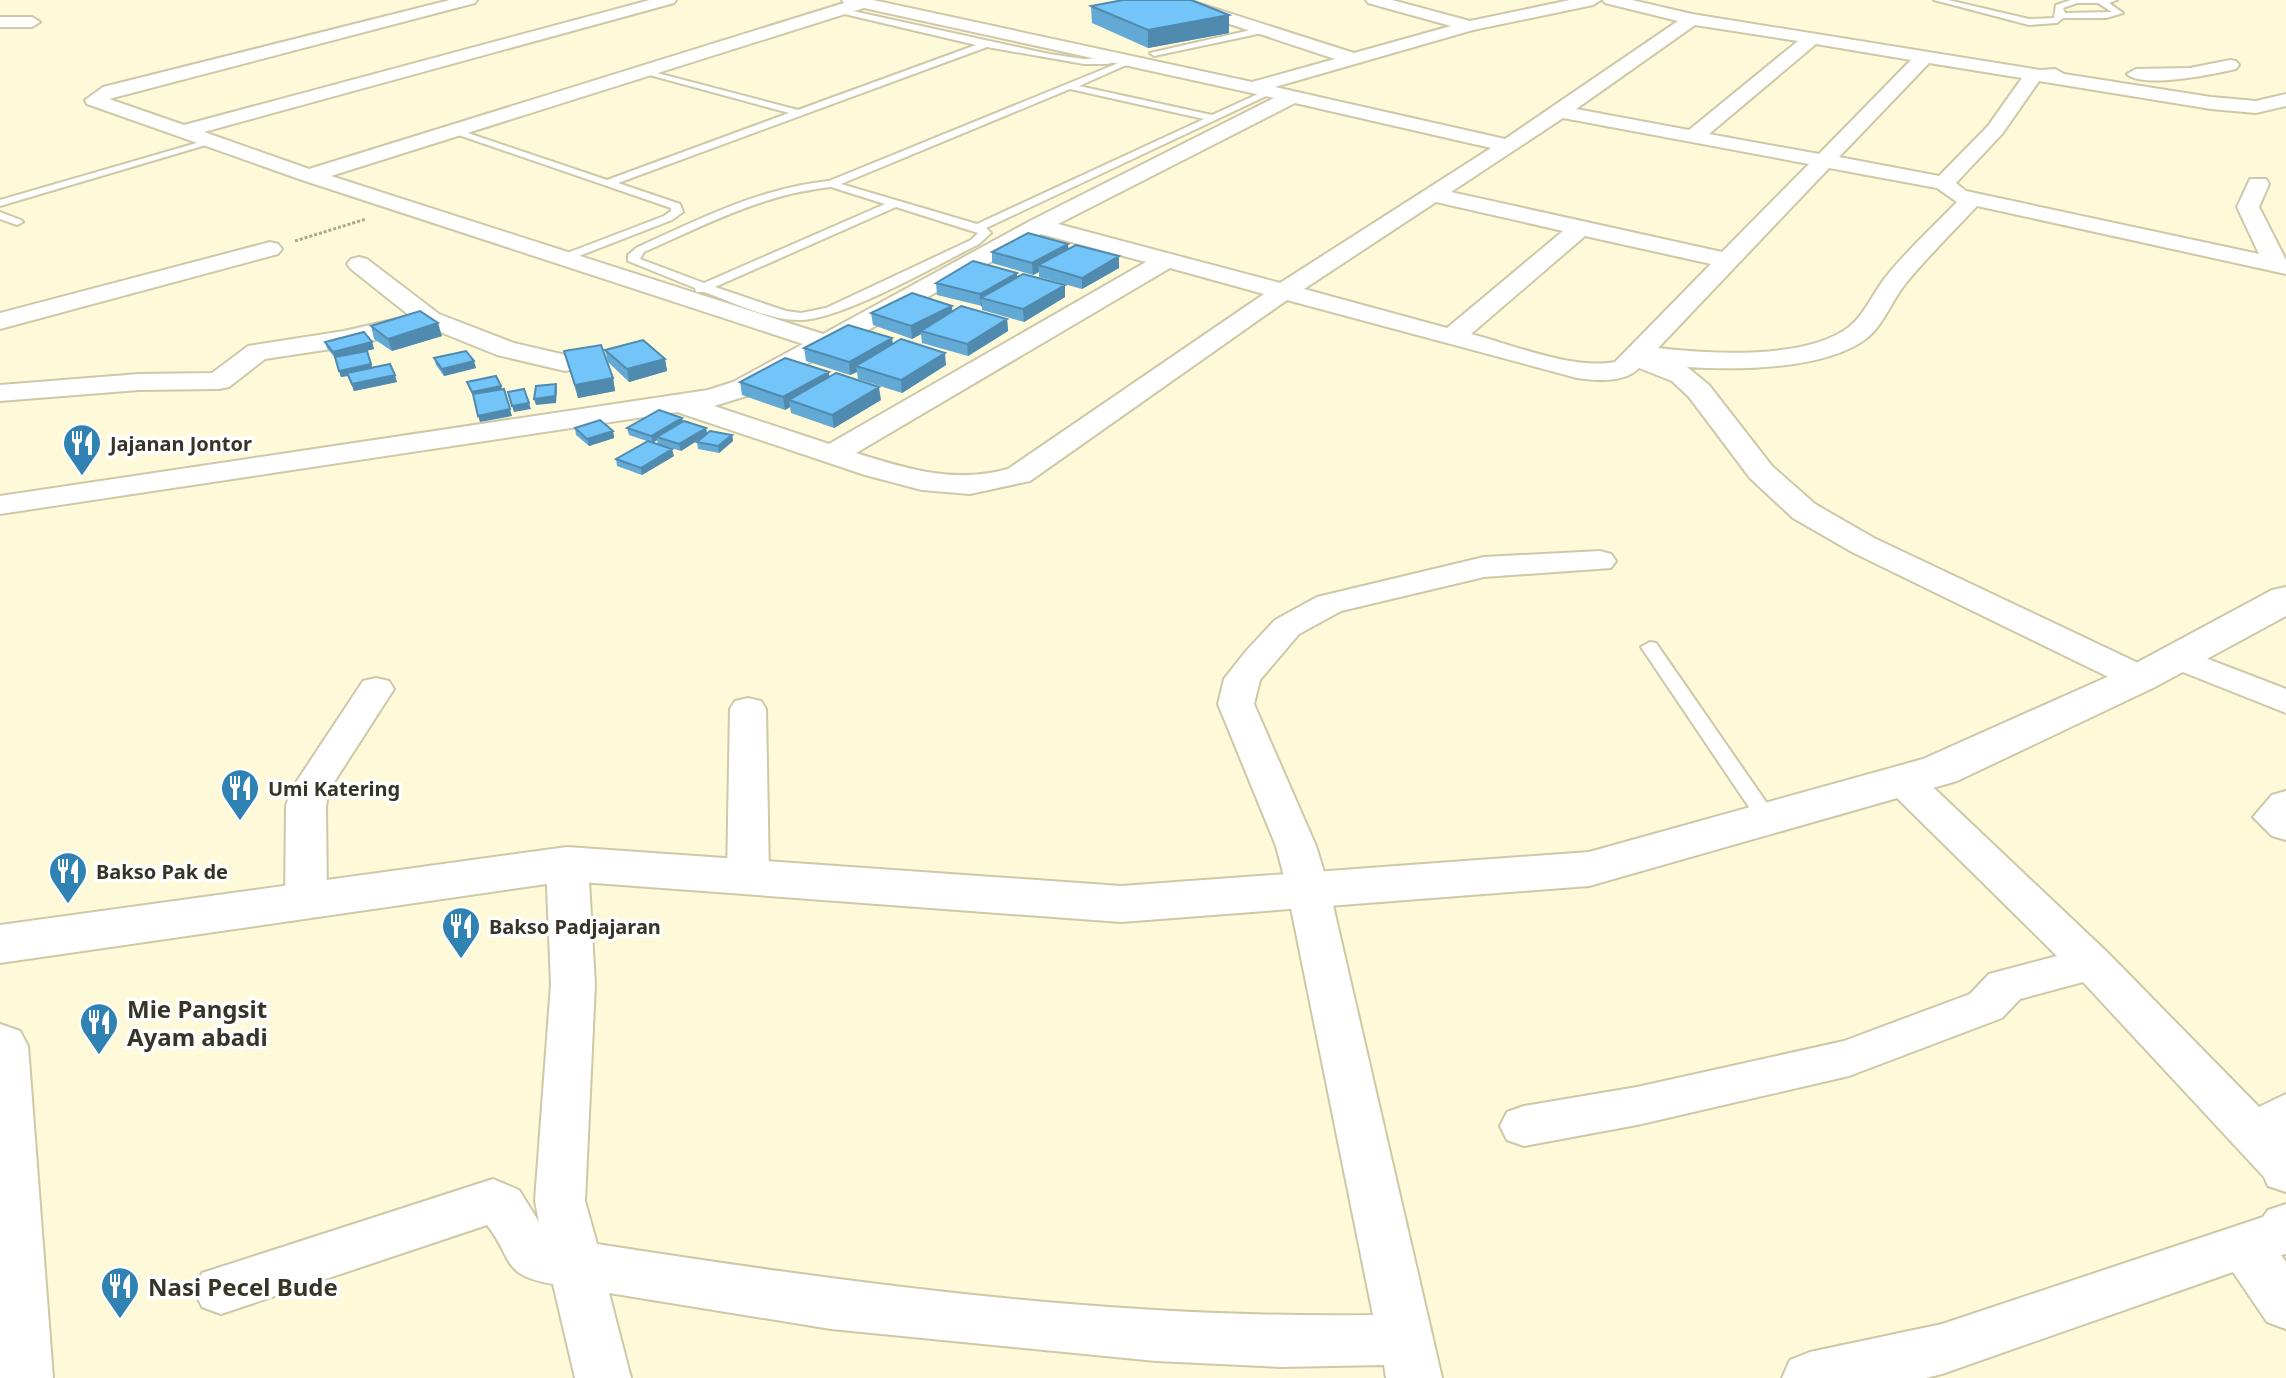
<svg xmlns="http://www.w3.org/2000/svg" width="2286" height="1378" font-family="'Noto Sans',sans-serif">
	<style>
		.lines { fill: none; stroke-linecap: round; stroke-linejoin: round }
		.service-casing { stroke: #cdc8a8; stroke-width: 4 }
		.minor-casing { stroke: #cdc8a8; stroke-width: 4 }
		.tertiary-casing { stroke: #cdc8a8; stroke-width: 4 }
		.path { stroke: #aaa78e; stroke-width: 3; stroke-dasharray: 3 2; stroke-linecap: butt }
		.service { fill: #fff; fill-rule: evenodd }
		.minor { fill: #fff; fill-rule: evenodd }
		.tertiary { fill: #fff; fill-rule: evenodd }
		.wall { fill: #63a9d6 }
		.shaded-wall { fill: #508aae }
		.building { fill: #73c5f9; stroke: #508aae; stroke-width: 2 }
		.labels { text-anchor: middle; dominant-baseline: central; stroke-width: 7; stroke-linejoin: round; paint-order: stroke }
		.poi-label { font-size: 20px; font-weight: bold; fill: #373528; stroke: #fff; text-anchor: start }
		.near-poi-label { font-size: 24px; font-weight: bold; fill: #373528; stroke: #fff; text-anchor: start }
	</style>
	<rect width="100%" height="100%" fill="#fef9d8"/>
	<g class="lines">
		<defs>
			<path id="service" d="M1934 0H1948L2029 19 2054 18 2056 5 2071 0H2117L2109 3 2123 13 2106 18H2063L2057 23 2029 25ZM2077 3H2098L2112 12 2065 13 2063 8Z
				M839 8 1049 54 1084 59 1118 57 1122 60 1107 64H1084L987 47 618 183 680 204 683 212 672 220 566 261 562 259V255L664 216 671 211V208L447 131 456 129 607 180 789 113 642 73V69L798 110 976 45 836 12Z
				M1264 27 1267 32 1154 56 1150 53Z
				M1126 60 1133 62 1079 86 1212 115 1269 89 1277 91 986 228 991 233 979 244C939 264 838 322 798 320 768 320 733 302 704 292H696L695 288 628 261V255L636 248C699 219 760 188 829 181ZM1070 89 1204 119 977 224 841 184ZM831 187 885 204 704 283 640 259 644 252C705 225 763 194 831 187ZM896 207 978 233 971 240 826 308 801 313 786 311 715 287Z
				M207 140 216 142 0 206V200Z
				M0 212 21 220 23 222 17 225 0 219Z
				M1650 642 1656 643 1775 815 1778 820 1775 825H1761L1641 647Z"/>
			<path id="minor" d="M450 0H477L475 3 109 99 184 125 650 0H676L674 3 204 132 309 169 844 3 842 0H873L1252 82 1335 59 1166 3 1164 0H1188L1354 53 1451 26 1368 3 1366 0H1392L1470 21 1570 0H1601L1593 5 1473 30 1275 87 1505 139 1678 21 1605 3 1603 0H1632L1692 14 2040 70 2055 69 2064 74 2211 97 2256 101 2286 94V106L2256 113 2211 109 2039 81 2002 134 1956 183 1966 191 2259 254 2237 207 2250 179H2266L2269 184 2259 207 2286 260V274L1977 206C1953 232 1928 256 1906 283 1892 300 1884 324 1867 338 1826 370 1738 370 1687 367L1709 385 1772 466 1815 504 1874 538 2153 670 2158 678 2153 686 2140 689 2127 686 1852 552 1793 518 1750 478 1689 397 1672 381 1639 368C1625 383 1596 381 1577 378L1287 300 1030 481 970 494 922 490 865 475 677 412 0 514V496L708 390 733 382 803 344 302 180 87 104 85 100 103 87ZM864 8 1274 98 1030 221 823 334 331 176ZM1695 25 1798 41 1689 130 1576 109ZM1816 44 1911 60 1819 154 1709 134ZM1929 63 2022 78 1988 126 1939 176 1839 157ZM1295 103 1491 148 1280 283 1058 224ZM1563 118 1809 164 1722 252 1451 192ZM1829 168 1937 188 1957 202C1933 227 1907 250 1885 278 1873 293 1865 314 1849 327 1806 360 1709 354 1658 348ZM1436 202 1563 231 1447 328 1304 289ZM1041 234 1146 262 829 444 714 406 753 394ZM1585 236 1711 264 1615 362C1572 370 1514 345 1471 334ZM1170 268 1264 294 1008 469C955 484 907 469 856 453Z
				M0 17H32L40 22 32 27H0Z
				M2230 60 2236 61 2239 65 2236 69C2214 74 2143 89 2127 74L2136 69 2190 68Z
				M270 242 278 244 282 249 278 254 0 329V313Z
				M359 257 367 259 439 314 514 343 574 357 578 363 574 369 565 371 497 355 428 327 344 347 265 359 229 387 219 389 139 390 0 401V385L139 374 212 373 248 346 344 331 410 316 351 269 347 264 351 259Z
				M1600 551 1611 554 1616 561 1611 568 1484 577 1341 611 1299 634 1260 680 1254 704 1316 846 1329 888 1442 1378H1386L1384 1365 1280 1367 1156 1361 831 1329 609 1293 631 1378H575L553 1284C500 1275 514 1259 487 1225L221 1314 202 1307 194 1290 202 1273 493 1179 519 1190 539 1222 535 1201 551 984 546 864 552 854 567 850 582 854 588 864 595 984 585 1201 597 1244C853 1284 1113 1319 1373 1315L1287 888 1276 846 1218 704 1224 679 1246 651 1275 620 1317 597 1484 557Z
				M2177 647 2286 689V713L2165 665 2159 658 2165 651Z
				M376 678 389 681 394 689 329 790 326 806 327 901 321 911 306 916 291 911 285 901 286 806 291 790 363 681Z
				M748 698 761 701 766 709 769 877 763 887 748 891 733 887 727 877 730 709 735 701Z
				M1904 769 1918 773 2108 953 2259 1107 2286 1094V1192L2268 1186 2264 1177 2083 982 2020 999 2002 1018 1849 1076 1637 1125 1524 1146 1507 1140 1500 1126 1507 1112 1524 1106 1637 1087 1844 1041 1970 994 1989 974 2057 956 1890 791 1885 782 1890 773Z
				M2286 791V840L2272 836 2253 817 2272 795Z
				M2286 1204V1254L2281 1255 2286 1262V1329L2267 1322 2233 1272 1942 1374 1926 1378H1782L1790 1360 1810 1352 1942 1324 2263 1217 2268 1210Z"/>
			<path id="tertiary" d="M2286 587V616L2155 687 1957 781 1589 886 1121 922 567 881 0 963V925L567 847 1121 886 1589 852 1923 759 2125 669 2272 590Z
				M0 1024 20 1031 28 1046 53 1378H0Z"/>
		</defs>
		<use href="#service" class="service-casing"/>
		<use href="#minor" class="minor-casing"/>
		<use href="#tertiary" class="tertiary-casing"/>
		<path class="path" d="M295 241 366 219"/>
		<use href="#service" class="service"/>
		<use href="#minor" class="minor"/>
		<use href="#tertiary" class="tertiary"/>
	</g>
	<path class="wall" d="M1091 6 1229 33 1148 48 1092 23Z
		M1069 249 1119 268 1082 289 1039 277V272L1033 275 992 263V252Z
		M936 283 1065 297 1024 322 982 310V306L937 295Z
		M952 306V312L1007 319 1008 331 968 356 922 343 921 334 912 339 873 325 871 313Z
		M371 326 442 336 392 351 374 339Z
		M892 338 893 344 946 365 902 393 858 379 857 372 850 375 806 361 804 348Z
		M325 342H372L374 349 357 353 367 351 372 367 397 382 354 391 348 376 341 377 335 358 327 348Z
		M605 350 665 359 667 371 629 382 608 362Z
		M564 351 613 378 615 391 578 398Z
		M434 358 476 368 444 376 436 365Z
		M829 372V377L881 400 834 428 791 413 790 407 785 410 742 395 740 382Z
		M683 421 706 428 707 433 732 435 733 441 719 453 698 449 697 442 702 438 681 451 658 444 657 440 653 442 674 456 642 475 617 466 616 459 647 441 629 435 627 428Z
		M575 428 613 431 614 438 589 446 576 435Z"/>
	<path class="shaded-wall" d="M1229 15V33L1148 48V30Z
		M1068 244 1069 255 1038 265 1039 272 1033 275 1032 263Z
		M1119 256V268L1082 289V278Z
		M1017 273V285L981 298 982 306 981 307 980 294Z
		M1065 285V297L1024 322 1023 309Z
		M952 306 953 318 921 331V334L912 339 911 326Z
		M1007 319 1008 331 968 356 967 344Z
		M438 323 442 336 392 351 388 339Z
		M892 338 893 351 856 366 857 372 850 375 849 362Z
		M372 342 374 349 335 359 333 352Z
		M945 353 946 365 902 393 901 380Z
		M665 359 667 371 629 382 627 369Z
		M474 361 476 368 444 376 442 369Z
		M371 364 373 371 341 377 339 371Z
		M829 372 830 384 789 400 790 407 785 410 783 397Z
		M395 375 397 382 354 391 352 384Z
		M613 378 615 391 578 398 575 385Z
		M556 384 557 390 556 403 536 405 534 399Z
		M501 386 503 392 474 399 472 392Z
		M879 387 881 400 834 428 832 415Z
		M529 403 531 409 514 412 512 406Z
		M510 409 512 416 480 422 478 416Z
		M682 418 684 424 657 437V440L653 443 651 436Z
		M706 428 707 434 681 451 679 444Z
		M613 431 614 438 589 446 587 439Z
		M732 435 733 441 719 453 718 446Z
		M672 449 674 456 642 475 641 468Z"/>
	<path class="building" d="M1123 0H1191L1229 15 1148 30 1091 6Z
		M1028 233 1068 244 1032 263 992 252Z
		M1076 245 1119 256 1082 278 1038 265Z
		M973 261 1017 273 980 294 936 283Z
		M1023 274 1065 285 1023 309 981 298Z
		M912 293 952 306 911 326 871 313Z
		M961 306 1007 319 967 344 921 331Z
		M420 311 438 323 388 339 371 326Z
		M848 325 892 338 849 362 804 348Z
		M364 332 372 342 333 352 325 342Z
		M901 339 945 353 901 380 856 366Z
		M643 340 665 359 627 369 605 350Z
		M601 345 613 378 575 385 564 351Z
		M367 351 371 364 339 371 335 357Z
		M466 351 474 361 442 369 434 358Z
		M785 358 829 372 783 397 740 382Z
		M390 364 395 375 352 384 347 373Z
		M836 373 879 387 832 415 789 400Z
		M496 376 501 386 472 392 467 382Z
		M556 384 555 396 534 399 536 386Z
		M504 389 510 409 478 416 473 394Z
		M524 389 529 403 512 406 508 392Z
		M659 410 682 418 651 436 627 428Z
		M600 420 613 431 587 439 575 428Z
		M684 421 706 428 679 444 657 437Z
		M710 431 732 435 718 446 697 442Z
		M648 441 672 449 641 468 616 459Z"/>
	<defs>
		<symbol id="restaurant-pin" viewBox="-11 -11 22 30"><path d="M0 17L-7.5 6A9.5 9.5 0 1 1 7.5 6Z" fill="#3082b3" stroke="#fff"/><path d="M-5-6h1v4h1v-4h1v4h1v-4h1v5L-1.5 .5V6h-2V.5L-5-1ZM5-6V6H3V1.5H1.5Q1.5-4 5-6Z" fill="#fff"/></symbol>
	</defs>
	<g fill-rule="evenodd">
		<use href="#restaurant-pin" x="60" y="421" width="44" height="60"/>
		<use href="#restaurant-pin" x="218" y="766" width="44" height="60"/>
		<use href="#restaurant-pin" x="46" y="849" width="44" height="60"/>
		<use href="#restaurant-pin" x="439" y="904" width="44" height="60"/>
		<use href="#restaurant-pin" x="77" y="1000" width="44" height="60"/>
		<use href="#restaurant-pin" x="98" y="1264" width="44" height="60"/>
	</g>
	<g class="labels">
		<g class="poi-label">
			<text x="110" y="443">Jajanan Jontor</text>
			<text x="268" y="788">Umi Katering</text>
			<text x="96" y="871">Bakso Pak de</text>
			<text x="489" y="926">Bakso Padjajaran</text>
		</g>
		<g class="near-poi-label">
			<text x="127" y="1008">Mie Pangsit<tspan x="127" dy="28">Ayam abadi</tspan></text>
			<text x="148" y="1286">Nasi Pecel Bude</text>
		</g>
	</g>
</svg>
